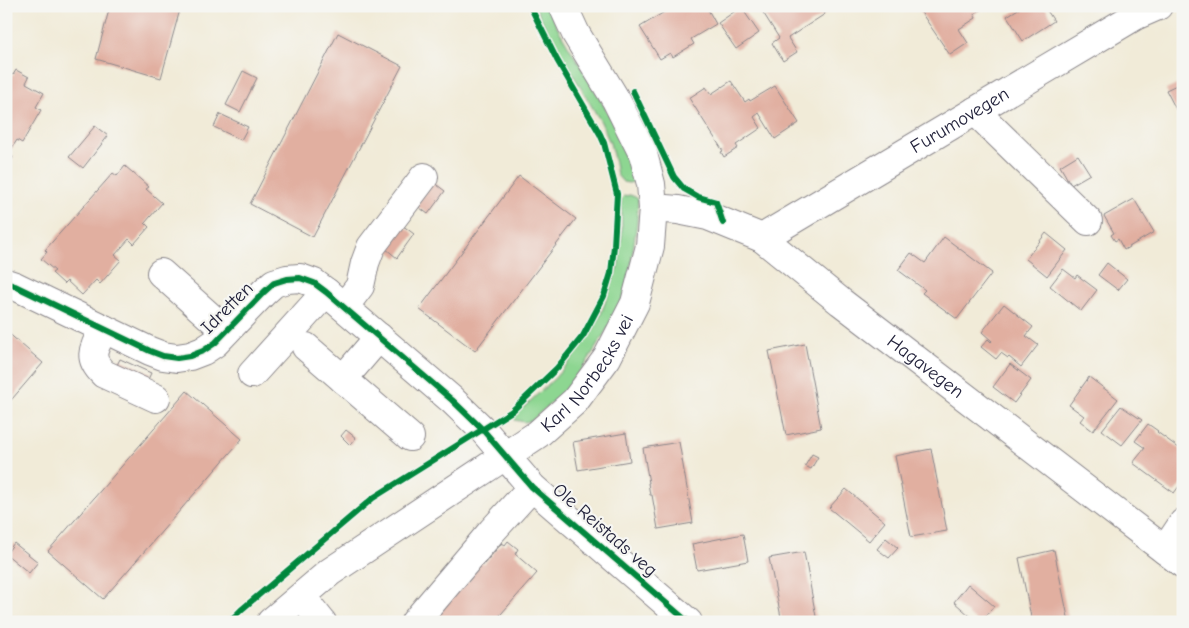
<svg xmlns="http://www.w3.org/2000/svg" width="1189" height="628" font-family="'Comic Neue',sans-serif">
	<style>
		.green { fill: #8dd691; stroke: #587c66 }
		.building { fill: #e1afa0 }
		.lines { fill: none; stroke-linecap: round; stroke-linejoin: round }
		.minor-casing { stroke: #8a868a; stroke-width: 30 }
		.minor { stroke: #fff; stroke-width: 28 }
		.cycleway-casing { stroke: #f6f6f2; stroke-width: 9 }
		.cycleway { stroke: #00873e; stroke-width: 6 }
		.labels { text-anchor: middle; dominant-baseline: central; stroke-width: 4.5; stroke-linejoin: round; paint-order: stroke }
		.street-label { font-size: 19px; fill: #22223b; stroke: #f6f6f2 }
	</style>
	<rect width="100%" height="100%" fill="#f6f6f2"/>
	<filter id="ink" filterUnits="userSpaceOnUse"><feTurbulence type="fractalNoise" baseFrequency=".02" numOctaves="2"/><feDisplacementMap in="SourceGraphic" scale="10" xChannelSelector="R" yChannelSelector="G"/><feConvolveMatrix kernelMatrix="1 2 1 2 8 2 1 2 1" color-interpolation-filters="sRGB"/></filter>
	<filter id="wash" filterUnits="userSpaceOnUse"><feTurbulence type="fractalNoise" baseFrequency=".0096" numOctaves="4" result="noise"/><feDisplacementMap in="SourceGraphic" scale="20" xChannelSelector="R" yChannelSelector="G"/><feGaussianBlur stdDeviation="1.12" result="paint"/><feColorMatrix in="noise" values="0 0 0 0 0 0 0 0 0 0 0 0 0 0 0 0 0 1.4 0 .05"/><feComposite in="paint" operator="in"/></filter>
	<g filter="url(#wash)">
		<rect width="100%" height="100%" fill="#f1ebd8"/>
		<path class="green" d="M535 6H547L557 27 610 116 631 161 636 176 635 181 629 183 623 182 617 175 615 163 610 143 601 122 545 27Z
			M630 195 635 197 638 199 637 222 631 264 624 294 616 315 582 370 567 389 531 421 524 422 515 420 514 416V413L524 407 555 378 573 357 592 331 601 314 618 266 622 235 621 199 624 196Z"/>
		<g id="blocks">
			<path class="building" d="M110 6H181L161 78 96 59Z
				M674 6H706L716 24 691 39 694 44 673 57 670 53 660 59 640 27Z
				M759 6H821L825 14 788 38 797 52 783 61 772 43 779 38Z
				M921 6H986L974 14 976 18 959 29 968 43 950 55 918 8Z
				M1023 6H1044L1054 21 1023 41 1007 16Z
				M741 7 759 33 736 49 718 23Z
				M338 33 402 66 313 237 250 204Z
				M16 70 29 77 26 83 44 93 36 107 41 110 22 143 17 140 8 154 13 157 6 169V71L13 75Z
				M243 71 257 78 240 112 226 105Z
				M731 81 745 102 749 99 750 101 775 86 799 123 775 139 759 113 754 117 761 128 736 145 738 148 724 157 721 152 723 151 689 98 706 87 711 94Z
				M1183 82V123L1166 90Z
				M220 114 248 127 241 140 214 127Z
				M95 126 108 136 83 168 69 157Z
				M1078 155 1090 174 1071 185 1060 166Z
				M125 166 149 187 146 189 162 203 145 223 149 227 134 244 129 239 115 255 121 260 100 284 96 280 82 295 67 281 64 284 52 273 55 271 41 259 47 252 45 250 113 173 117 176Z
				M519 176 576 219 475 351 419 309Z
				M433 182 445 191 428 214 416 205Z
				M1134 199 1154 232 1124 250 1118 239 1115 241 1111 235 1114 233 1104 216Z
				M402 225 414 234 397 258 385 248Z
				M1046 233 1067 250 1047 276 1026 259Z
				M944 237 992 273 957 319 922 293 925 290 898 270 911 253 925 263Z
				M1107 263 1127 279 1118 290 1098 275Z
				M1063 269 1075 278 1077 275 1097 290 1081 311 1050 286Z
				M1004 304 1033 327 1026 336 1038 345 1021 367 1009 357 1008 358 1001 353 996 359 981 347 988 339 991 342 992 341 982 332Z
				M6 331 43 363 6 406Z
				M805 344 821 428 786 435 769 351Z
				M120 359 151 373 144 388 113 373Z
				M1010 364 1031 380 1014 403 993 387Z
				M1089 377 1118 399 1093 431 1080 421 1084 416 1069 405Z
				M187 391 242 439 103 599 48 551Z
				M1121 406 1142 420 1122 445 1102 430Z
				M1148 424 1158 431 1157 432 1183 451V481L1174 493 1133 463 1145 448 1135 441Z
				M346 430 356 438 350 445 341 436Z
				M626 433 630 461 578 470 573 442Z
				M679 442 693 523 658 529 652 495H650L648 483H649L643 448Z
				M931 449 947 531 911 537 895 456Z
				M812 454 818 457 811 469 805 466Z
				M846 489 885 522 869 541 829 508Z
				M743 534 748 561 697 570 692 544Z
				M886 538 898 548 889 558 877 549Z
				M508 541 518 549 515 554 537 573 494 622H432L456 588 459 591 472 577 467 574 480 560 484 564 502 543 505 545Z
				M14 543 38 562 29 573 6 554Z
				M1054 550 1069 622H1032L1019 558Z
				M804 552 817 622H782L769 558Z
				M968 584 994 606 981 622H977L954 602Z"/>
		</g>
	</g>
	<g filter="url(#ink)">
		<use href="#blocks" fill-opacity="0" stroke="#8a868a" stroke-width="1"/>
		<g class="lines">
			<defs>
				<g id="minor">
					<path d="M975 111 1088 221"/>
					<path id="s1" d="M653 208 678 210 708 216 762 238 841 302 1183 564"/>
					<path id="s2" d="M762 238 1135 16 1158 6"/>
					<path d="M161 273 226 331"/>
					<path d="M6 283 15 286 150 351 163 356 177 358 190 356 203 351 215 343 264 292 274 283 287 279 300 278 314 283 326 292 452 400 483 430 532 487 688 622"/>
					<path d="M344 307 360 286 365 263 371 247 424 177"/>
					<path d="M104 329C94 348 86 357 104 374L156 398"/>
					<path d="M306 347 410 437"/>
					<path d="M252 374 326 292"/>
					<path d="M343 379 379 337"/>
					<path d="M1165 550 1183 523"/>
					<path d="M302 597 322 622"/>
					<path id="s3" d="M271 622 330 572 538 434 575 401 607 358 635 303 650 246 653 208 651 184 643 154 616 100 576 34 563 6"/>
					<path d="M415 622 492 531 532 487"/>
				</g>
			</defs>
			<use href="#minor" class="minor-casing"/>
			<use href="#minor" class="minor"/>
			<defs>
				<path id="cycleway" d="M633 91 674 177 684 189 698 197 716 202 723 223
					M6 283 15 286 150 351 163 356 177 358 190 356 203 351 215 343 264 292 274 283 287 279 300 278 314 283 326 292 452 400 483 430 532 487 688 622
					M229 622 241 610 373 498 512 411 557 368 583 336 604 296 611 273 614 246 617 194 604 143 600 134 557 60 530 6"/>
			</defs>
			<use href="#cycleway" class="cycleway-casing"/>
			<use href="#cycleway" class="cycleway"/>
		</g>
	</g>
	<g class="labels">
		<g class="street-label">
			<text stroke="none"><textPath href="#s2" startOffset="230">Furumovegen</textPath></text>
			<text transform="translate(227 308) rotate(-45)">Idretten</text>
			<text stroke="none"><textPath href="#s1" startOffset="322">Hagavegen</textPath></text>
			<text stroke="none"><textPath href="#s3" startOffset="406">Karl Norbecks vei</textPath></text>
			<text transform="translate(605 530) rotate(41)">Ole Reistads veg</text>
		</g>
	</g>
	<rect width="1189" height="628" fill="none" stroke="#f6f6f2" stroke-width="25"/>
</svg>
